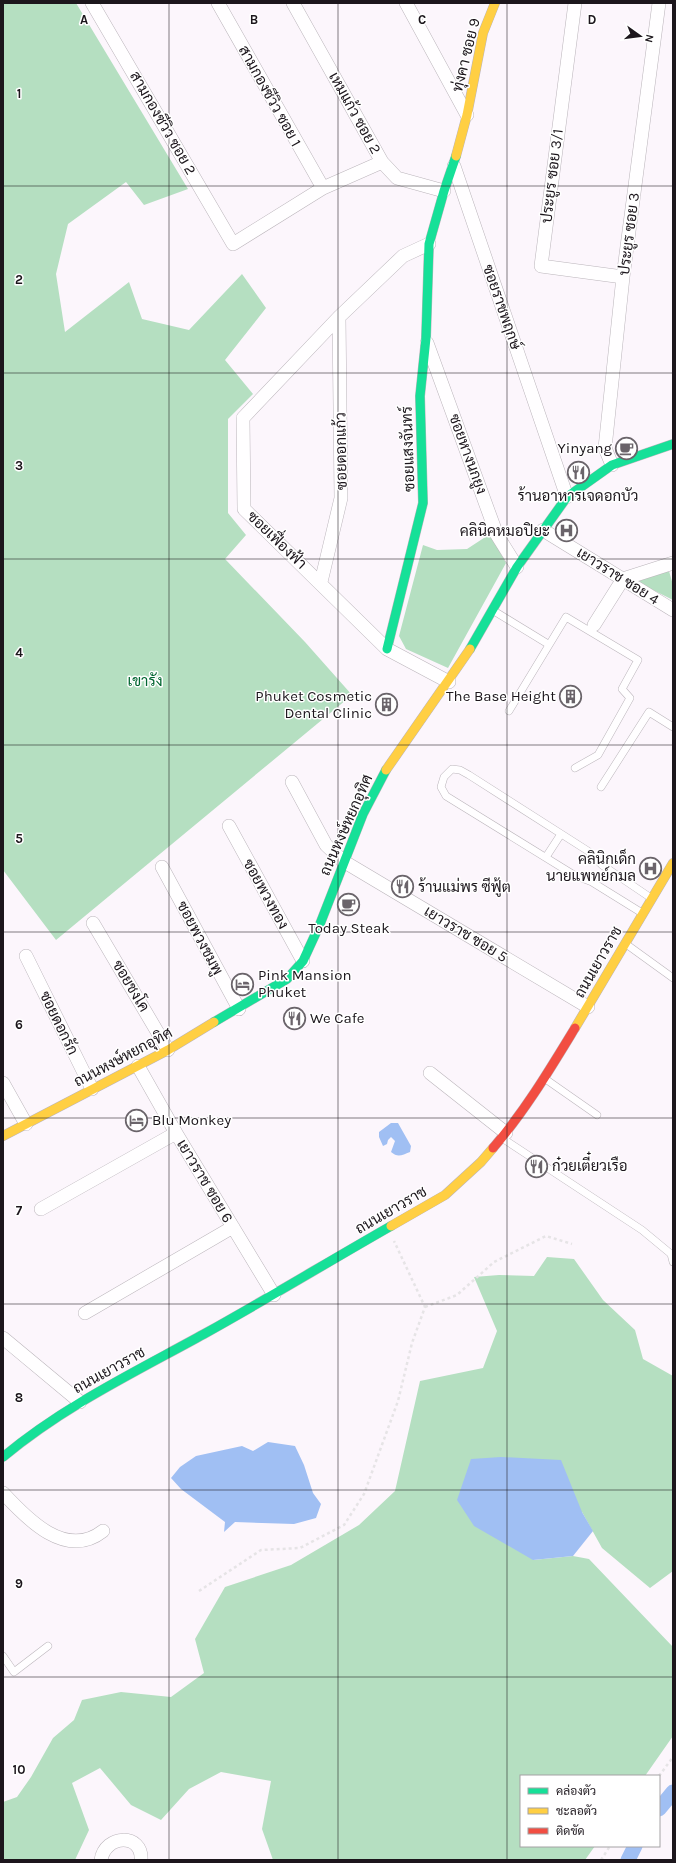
<svg xmlns="http://www.w3.org/2000/svg" width="676" height="1863" font-family="Karla,Sarabun,sans-serif">
	<style>
		.forest { fill: #b5dfc1 }
		.water { fill: #a0bff3 }
		.lines { fill: none; stroke-linecap: round; stroke-linejoin: round }
		.canal { stroke: #a0bff3; stroke-width: 15 }
		.lane-casing { stroke: #bbb5bb; stroke-width: 8 }
		.street-casing { stroke: #bbb5bb; stroke-width: 14 }
		.fast-casing { stroke: #bbb5bb; stroke-width: 10 }
		.slow-casing { stroke: #bbb5bb; stroke-width: 10 }
		.jam-casing { stroke: #bbb5bb; stroke-width: 10 }
		.path { stroke: #e6e4e6; stroke-width: 2.5; stroke-dasharray: 3 3; stroke-linecap: butt }
		.lane { stroke: #fffeff; stroke-width: 7 }
		.street { stroke: #fffeff; stroke-width: 13 }
		.fast { stroke: #16e098; stroke-width: 9 }
		.slow { stroke: #ffcf43; stroke-width: 9 }
		.jam { stroke: #f24e42; stroke-width: 9 }
		.grid { fill: none; stroke: #1c161c; stroke-width: 1; stroke-opacity: 0.55 }
		.labels { text-anchor: middle; dominant-baseline: central; stroke-width: 3; stroke-linejoin: round; paint-order: stroke }
		.street-label { font-size: 15px; fill: #1c161c; stroke: #fff }
		.poi-label { font-size: 15px; fill: #1c161c; stroke: #fff; text-anchor: end }
		.park-label { font-size: 15px; fill: #006530; stroke: #fff }
		.grid-label { font-size: 13px; text-anchor: middle; font-weight: bold; fill: #1c161c; stroke: #fff; stroke-width: 3; stroke-linejoin: round; paint-order: stroke }
	</style>
	<rect width="100%" height="100%" fill="#fcf6fc"/>
	<path class="forest" d="M3 3H76L188 189 144 205 126 182 68 224 56 274 65 332 129 282 142 319 189 330 242 274 266 308 225 360 253 394 228 419V513L246 535 225 559 305 642 352 695 56 940 3 870Z
		M490 534 506 563 448 668 406 649 399 636 423 545 437 550 467 549Z
		M669 571 673 585V600L633 580Z
		M547 1257 574 1259 603 1300 635 1330 643 1359 673 1376V1571L650 1588 602 1548 582 1512 533 1560 573 1556 589 1559 673 1647V1736L645 1776H521V1846H595L585 1860H273L262 1829 271 1781 221 1772 189 1789 161 1820 131 1805 100 1768 72 1783 89 1830 75 1860H3V1802L17 1797 31 1777 53 1738 74 1720 82 1700 121 1692 171 1697 204 1673 195 1639 225 1587 291 1565 359 1525 395 1491 420 1381 483 1368 497 1331 474 1277 499 1275 534 1276Z"/>
	<path class="water" d="M391 1123H398L411 1146 410 1152C402 1155 398 1158 391 1152L395 1141 391 1137 388 1140 387 1144 383 1146 379 1137V1132Z
		M268 1442 295 1446 304 1465 313 1493 321 1504 316 1518 294 1524 235 1522 224 1532 225 1522 181 1489 171 1478 180 1467 196 1456 242 1446 253 1451Z
		M501 1457 561 1460 582 1512 593 1531 573 1556 533 1560 474 1526 457 1500 471 1459Z"/>
	<g class="lines">
		<path class="canal" d="M659 1809 673 1792
			M628 1860 635 1846"/>
		<defs>
			<path id="lane" d="M494 611 548 644
				M509 711 566 617 638 660 622 689 630 698 598 755 575 768
				M601 787 649 712 673 727
				M546 857 561 834
				M642 913 592 882 574 875 446 796 441 787 444 777 452 769 460 770 469 775 588 851 602 865 651 898
				M626 944 673 978
				M544 1078 597 1115
				M502 1138 642 1230 671 1254 673 1262
				M3 1656 14 1672 48 1646"/>
			<path id="street" d="M92 3 233 244 323 188 382 162
				M218 3 323 188
				M293 3 382 162 397 178 444 191
				M406 3 467 115
				M575 3 541 266 623 277
				M454 166 567 497
				M429 244 403 256 339 317 243 418 244 509 387 649 449 682
				M427 343 497 535 517 567
				M612 465 605 448 623 277 659 3
				M543 530 673 610
				M321 582 341 498 339 317
				M594 625 623 579 673 563
				M292 782 326 845 343 861 588 1007
				M229 826 303 961
				M162 867 239 1009
				M93 923 168 1050
				M26 956 92 1089
				M138 1066 176 1133 274 1295
				M430 1073 506 1133
				M3 1083 26 1124
				M41 1209 176 1133
				M85 1313 233 1227
				M3 1338 80 1402
				M3 1493C27 1519 66 1560 103 1531
				M101 1860C105 1834 143 1833 141 1860"/>
			<path id="fast" d="M387 649 423 503 420 396 426 338 429 244 444 191 456 156
				M470 649 517 567 567 497 612 465 673 444
				M214 1022 287 979 303 961 320 924 363 814 386 770
				M3 1457C64 1406 135 1372 204 1334 267 1299 328 1262 391 1226"/>
			<path id="slow" d="M456 156 467 115 483 33 495 3
				M386 770 470 649
				M575 1028 673 863
				M3 1136 168 1050 214 1022
				M391 1226 445 1195 481 1162 493 1148"/>
			<path id="jam" d="M493 1148C525 1111 550 1069 575 1028"/>
		</defs>
		<use href="#lane" class="lane-casing"/>
		<use href="#street" class="street-casing"/>
		<use href="#fast" class="fast-casing"/>
		<use href="#slow" class="slow-casing"/>
		<use href="#jam" class="jam-casing"/>
		<path class="path" d="M425 1307 457 1295 494 1262 546 1236 572 1244
			M199 1591 261 1550 300 1548 344 1525 364 1494 398 1401 412 1343 425 1307 394 1241
			M659 1776 673 1757
			M601 1860 610 1846"/>
		<use href="#lane" class="lane"/>
		<use href="#street" class="street"/>
		<use href="#fast" class="fast"/>
		<use href="#slow" class="slow"/>
		<use href="#jam" class="jam"/>
	</g>
	<path class="grid" d="M169 3V1860M338 3V1860M507 3V1860M3 186H673M3 373H673M3 559H673M3 745H673M3 932H673M3 1118H673M3 1304H673M3 1490H673M3 1677H673"/>
	<defs>
		<symbol id="cafe-ring" viewBox="-11 -11 22 22"><circle r="9.5" fill="#fff" stroke="#6a646a" stroke-width="1.5"/><path d="M-5.5-4.5H6V0H3Q3 3.5 0 3.5H-2.5Q-5.5 3.5-5.5 0ZM3-3.2v2h1.7v-2ZM-6 4.5H4V6H-6Z" fill="#6a646a"/></symbol>
		<symbol id="restaurant-ring" viewBox="-11 -11 22 22"><circle r="9.5" fill="#fff" stroke="#6a646a" stroke-width="1.5"/><path d="M-5-6h1v4h1v-4h1v4h1v-4h1v5L-1.5 .5V6h-2V.5L-5-1ZM5-6V6H3V1.5H1.5Q1.5-4 5-6Z" fill="#6a646a"/></symbol>
		<symbol id="hospital-ring" viewBox="-11 -11 22 22"><circle r="9.5" fill="#fff" stroke="#6a646a" stroke-width="1.5"/><path d="M-5-5h3v3.5h4V-5h3V5h-3V1.5h-4V5h-3Z" fill="#6a646a"/></symbol>
		<symbol id="building-ring" viewBox="-11 -11 22 22"><circle r="9.5" fill="#fff" stroke="#6a646a" stroke-width="1.5"/><path d="M-4-6H4V6H1V3H-1V6H-4ZM-2.5-4.3h1.7v1.8h-1.7ZM.8-4.3h1.7v1.8H.8ZM-2.5-1h1.7V.8h-1.7ZM.8-1h1.7V.8H.8Z" fill="#6a646a"/></symbol>
		<symbol id="hotel-ring" viewBox="-11 -11 22 22"><circle r="9.5" fill="#fff" stroke="#6a646a" stroke-width="1.5"/><path d="M-6-4.5h1.5V1H6V5H4.5V3h-9V5H-6ZM-4 0a1.8 1.8 0 1 1 3.6 0ZM.5 0V-2.5h3Q6-2.5 6 0Z" fill="#6a646a"/></symbol>
	</defs>
	<g fill-rule="evenodd">
		<use href="#cafe-ring" x="614" y="436" width="25" height="25"/>
		<use href="#restaurant-ring" x="566" y="460" width="25" height="25"/>
		<use href="#hospital-ring" x="554" y="518" width="25" height="25"/>
		<use href="#building-ring" x="558" y="684" width="25" height="25"/>
		<use href="#building-ring" x="374" y="692" width="25" height="25"/>
		<use href="#hospital-ring" x="638" y="856" width="25" height="25"/>
		<use href="#restaurant-ring" x="390" y="874" width="25" height="25"/>
		<use href="#cafe-ring" x="336" y="892" width="25" height="25"/>
		<use href="#hotel-ring" x="230" y="972" width="25" height="25"/>
		<use href="#restaurant-ring" x="282" y="1006" width="25" height="25"/>
		<use href="#hotel-ring" x="124" y="1108" width="25" height="25"/>
		<use href="#restaurant-ring" x="524" y="1154" width="25" height="25"/>
	</g>
	<g class="labels">
		<g class="street-label">
			<text transform="translate(466 55) rotate(-76)">ทุ่งคา ซอย 9</text>
			<text transform="translate(270 96) rotate(61)">สามกองซีวิว ซอย 1</text>
			<text transform="translate(355 113) rotate(61)">เหมแก้ว ซอย 2</text>
			<text transform="translate(163 123) rotate(60)">สามกองซีวิว ซอย 2</text>
			<text transform="translate(552 176) rotate(-83)">ประยูร ซอย 3/1</text>
			<text transform="translate(629 234) rotate(-83)">ประยูร ซอย 3</text>
			<text transform="translate(502 307) rotate(71)">ซอยราชพฤกษ์</text>
			<text transform="translate(408 449) rotate(-92)">ซอยแสงจันทร์</text>
			<text transform="translate(341 451) rotate(-91)">ซอยดอกแก้ว</text>
			<text transform="translate(468 454) rotate(70)">ซอยหางนกยูง</text>
			<text transform="translate(277 540) rotate(44)">ซอยเฟื่องฟ้า</text>
			<text transform="translate(618 576) rotate(32)">เยาวราช ซอย 4</text>
			<text transform="translate(346 825) rotate(-66)">ถนนหงษ์หยกอุทิศ</text>
			<text transform="translate(266 894) rotate(61)">ซอยพวงทอง</text>
			<text transform="translate(466 934) rotate(31)">เยาวราช ซอย 5</text>
			<text transform="translate(200 938) rotate(62)">ซอยพวงชมพู</text>
			<text transform="translate(598 962) rotate(-60)">ถนนเยาวราช</text>
			<text transform="translate(131 986) rotate(59)">ซอยชงโค</text>
			<text transform="translate(59 1023) rotate(64)">ซอยดอกรัก</text>
			<text transform="translate(123 1057) rotate(-28)">ถนนหงษ์หยกอุทิศ</text>
			<text transform="translate(205 1181) rotate(59)">เยาวราช ซอย 6</text>
			<text transform="translate(391 1210) rotate(-30)">ถนนเยาวราช</text>
			<text transform="translate(109 1370) rotate(-29)">ถนนเยาวราช</text>
		</g>
		<g class="poi-label">
			<text x="612" y="448">Yinyang</text>
			<text x="578" y="496" text-anchor="middle">ร้านอาหารเจดอกบัว</text>
			<text x="550" y="531">คลินิคหมอปิยะ</text>
			<text x="372" y="696">Phuket Cosmetic<tspan x="372" dy="17">Dental Clinic</tspan></text>
			<text x="556" y="696">The Base Height</text>
			<text x="636" y="859">คลินิกเด็ก<tspan x="636" dy="17">นายแพทย์กมล</tspan></text>
			<text x="418" y="887" text-anchor="start">ร้านแม่พร ซีฟู้ต</text>
			<text x="349" y="928" text-anchor="middle">Today Steak</text>
			<text x="258" y="975" text-anchor="start">Pink Mansion<tspan x="258" dy="17">Phuket</tspan></text>
			<text x="310" y="1018" text-anchor="start">We Cafe</text>
			<text x="152" y="1120" text-anchor="start">Blu Monkey</text>
			<text x="552" y="1166" text-anchor="start">ก๋วยเตี๋ยวเรือ</text>
		</g>
		<g class="park-label">
			<text x="145" y="681">เขารัง</text>
		</g>
	</g>
	<g class="grid-label">
		<text x="84" y="24">A</text>
		<text x="254" y="24">B</text>
		<text x="422" y="24">C</text>
		<text x="592" y="24">D</text>
		<text x="19" y="98">1</text>
		<text x="19" y="284">2</text>
		<text x="19" y="470">3</text>
		<text x="19" y="657">4</text>
		<text x="19" y="843">5</text>
		<text x="19" y="1029">6</text>
		<text x="19" y="1215">7</text>
		<text x="19" y="1402">8</text>
		<text x="19" y="1588">9</text>
		<text x="19" y="1774">10</text>
	</g>
	<rect width="676" height="1863" fill="none" stroke="#1c161c" stroke-width="8"/>
	<rect x="520" y="1775" width="140" height="72" fill="#ffffff" stroke="#a4a2a4"/>
	<rect x="528" y="1788" width="20" height="6" fill="#16e098" stroke="#a4a2a4"/>
	<text x="556" y="1795" font-size="12" fill="#1c161c">คล่องตัว</text>
	<rect x="528" y="1808" width="20" height="6" fill="#ffcf43" stroke="#a4a2a4"/>
	<text x="556" y="1815" font-size="12" fill="#1c161c">ชะลอตัว</text>
	<rect x="528" y="1828" width="20" height="6" fill="#f24e42" stroke="#a4a2a4"/>
	<text x="556" y="1835" font-size="12" fill="#1c161c">ติดขัด</text>
	<g transform="translate(640 36) rotate(104)" stroke="#ffffff" stroke-width="3" paint-order="stroke">
	<path d="M0-3L7 15L0 10L-7 15Z" fill="#1c161c"/>
	<text y="-6" font-size="11" font-weight="bold" text-anchor="middle" fill="#1c161c">N</text>
	</g>
</svg>
